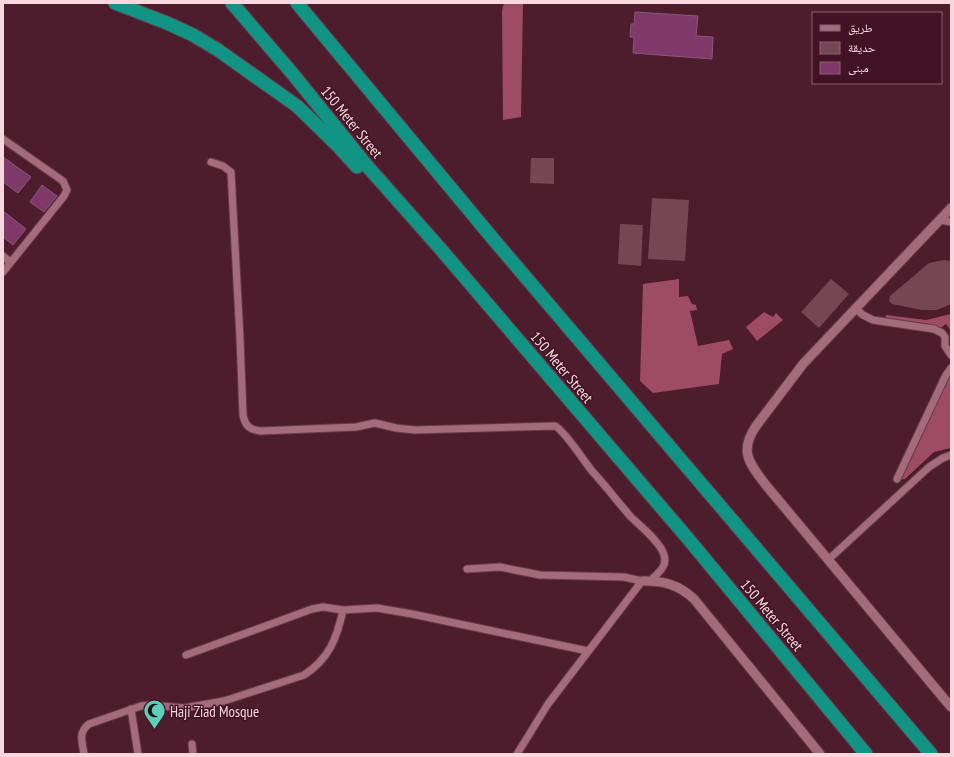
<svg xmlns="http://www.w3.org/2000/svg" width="954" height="757" font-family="'PT Sans Narrow','Noto Naskh Arabic',sans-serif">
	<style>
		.green { fill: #764654 }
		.forest { fill: #9e4b66 }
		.building { fill: #7f3968; stroke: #885876 }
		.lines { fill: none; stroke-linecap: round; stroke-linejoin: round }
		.minor-casing { stroke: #653b4a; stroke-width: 9 }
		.tertiary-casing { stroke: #653b4a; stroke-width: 11 }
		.motorway-casing { stroke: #653b4a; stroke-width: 15 }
		.minor { stroke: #a36b7b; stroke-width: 7 }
		.tertiary { stroke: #a36b7b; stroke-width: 9 }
		.motorway { stroke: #129484; stroke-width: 13 }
		.labels { text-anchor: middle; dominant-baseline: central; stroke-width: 3; stroke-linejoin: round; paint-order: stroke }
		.street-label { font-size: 15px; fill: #f8d7df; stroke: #421324 }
		.poi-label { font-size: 15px; fill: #f8d7df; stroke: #421324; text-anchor: start }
	</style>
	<rect width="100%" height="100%" fill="#4d1d2d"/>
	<path class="green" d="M531 158H554V184L530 183Z
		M652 198 689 200 685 261 648 259Z
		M620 224 643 225 641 266 618 264Z
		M944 260 951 261V304L937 310H922L892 304 889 301 890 296 929 263Z
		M831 279 849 294 819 328 801 312Z"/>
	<path class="forest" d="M504 3H523L521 117 503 120 502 11Z
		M679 279V297L688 296 692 304 696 305 697 310 690 311 698 346 729 340 733 349 722 354 719 384 653 393 640 381 643 284Z
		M764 312 773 317 776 313 783 320 757 341 746 327Z
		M951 314V331L946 324 939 329 923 323 885 319 886 315 926 320Z
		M951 374V448L934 452 905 479 899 480Z"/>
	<path class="building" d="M635 12 698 16 696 36 713 37 712 59 633 53 634 37H630L631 24H634Z
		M3 157 31 177 18 193 3 182Z
		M42 185 57 196 44 212 30 202Z
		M3 211 26 229 13 245 3 237Z"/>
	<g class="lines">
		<defs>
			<path id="minor" d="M3 139 63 181 67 190 64 196 3 272
				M211 162 223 166 231 172 240 338 243 415C245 426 250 430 261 431L356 427 375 423 396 428 415 430 555 426C564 430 584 461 592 471 605 485 617 501 630 516 639 525 661 542 664 555 668 566 658 573 651 580
				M940 220 951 222
				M3 256 10 262
				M855 308 863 315 873 320 934 329 942 333 945 337V346L951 355
				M897 479 946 375 951 368
				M828 560 929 467 943 458 951 455
				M467 569 500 567 540 575 624 577 642 581 548 704 517 754
				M186 655 312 609 323 607 343 610 377 608 412 614 588 651
				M131 709 138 754
				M192 744 193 754
				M84 754C82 741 78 733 89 724L141 706 150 705 184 708 224 701 304 675C329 659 337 638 343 610"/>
			<path id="tertiary" d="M951 208 803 364 756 426C739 451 749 463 765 484L951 707
				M642 581C663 580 679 585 694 599L820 754"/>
			<path id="motorway" d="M115 3 167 23 193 35 218 50 297 106 337 145 357 167
				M232 3 292 73 368 167 438 246 690 541 866 754
				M297 3 494 240 931 754"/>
		</defs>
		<use href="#minor" class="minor-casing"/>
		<use href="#tertiary" class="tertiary-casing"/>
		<use href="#motorway" class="motorway-casing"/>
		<use href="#minor" class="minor"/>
		<use href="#tertiary" class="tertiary"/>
		<use href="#motorway" class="motorway"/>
	</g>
	<defs>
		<symbol id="mosque-pin" viewBox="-11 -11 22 30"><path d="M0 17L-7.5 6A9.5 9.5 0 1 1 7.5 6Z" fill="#5bcebc" stroke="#421324"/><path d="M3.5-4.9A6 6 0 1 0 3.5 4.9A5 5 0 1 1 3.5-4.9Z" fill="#111"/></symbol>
	</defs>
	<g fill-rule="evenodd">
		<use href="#mosque-pin" x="142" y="698" width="25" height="34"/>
	</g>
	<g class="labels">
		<g class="street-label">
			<text transform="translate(352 122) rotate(51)">150 Meter Street</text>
			<text transform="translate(562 367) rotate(50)">150 Meter Street</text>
			<text transform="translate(772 615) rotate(50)">150 Meter Street</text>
		</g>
		<g class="poi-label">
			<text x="170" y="711">Haji Ziad Mosque</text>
		</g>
	</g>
	<rect width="954" height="757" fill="none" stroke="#f8d7df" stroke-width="8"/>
	<rect x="812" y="12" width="130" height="72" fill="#421324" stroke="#8b616f"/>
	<rect x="820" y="25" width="20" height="6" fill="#a36b7b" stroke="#8b616f"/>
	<text x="848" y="32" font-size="12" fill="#f8d7df">طريق</text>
	<rect x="820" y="42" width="20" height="12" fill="#764654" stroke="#8b616f"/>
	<text x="848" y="52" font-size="12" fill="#f8d7df">حديقة</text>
	<rect x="820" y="62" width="20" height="12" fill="#7f3968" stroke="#8b616f"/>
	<text x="848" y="72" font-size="12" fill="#f8d7df">مبنى</text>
</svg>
